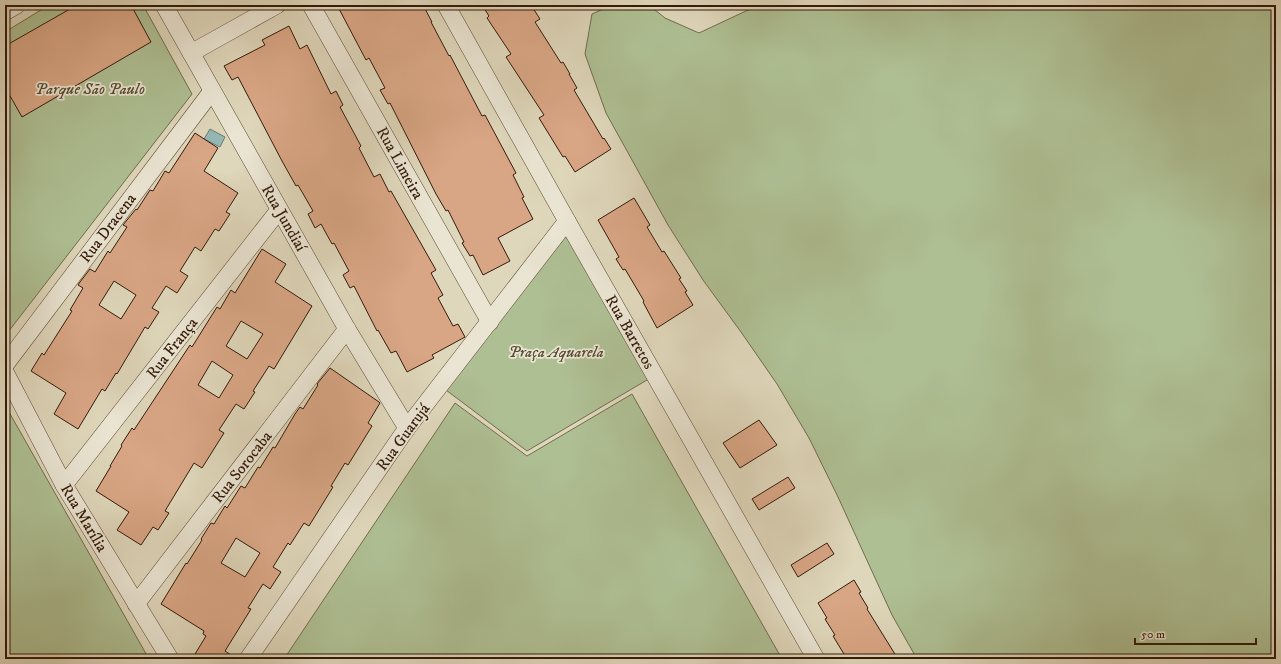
<svg xmlns="http://www.w3.org/2000/svg" width="1281" height="664" font-family="'IM FELL DW Pica',serif">
	<style>
		.green { fill: #aebf93; stroke: #706c4e }
		.water { fill: #94b8b4; stroke: #6d7970 }
		.building { fill: #d9a685; stroke: #331a09; fill-rule: evenodd }
		.lines { fill: none; stroke-linecap: round; stroke-linejoin: round }
		.street-casing { stroke: #5e4936; stroke-width: 18 }
		.street { stroke: #eae5d3; stroke-width: 17 }
		.labels { text-anchor: middle; dominant-baseline: central; stroke-width: 3.5; stroke-linejoin: round; paint-order: stroke }
		.park-label { font-size: 16px; font-style: italic; fill: #584c32; stroke: #eae5d3 }
		.street-label { font-size: 16px; fill: #331a09; stroke: #eae5d3 }
	</style>
	<rect width="100%" height="100%" fill="#dfd7bb"/>
	<filter id="stains"><feTurbulence type="fractalNoise" baseFrequency=".005" numOctaves="4"/><feColorMatrix values="0 0 0 0 .2 0 0 0 0 .09 0 0 0 0 .02 0 0 0 .5 -.17"/></filter>
	<radialGradient id="worn" r=".72"><stop offset=".6" stop-color="#630" stop-opacity="0"/><stop offset="1" stop-color="#630" stop-opacity=".3"/></radialGradient>
	<g class="green">
		<polygon points="49,5 143,5 192,94 5,336 5,32"/>
		<polygon points="612,5 649,5 665,18 699,33 748,10 766,5 1276,5 1276,659 917,659 892,615 838,497 809,438 777,384 741,332 703,280 668,225 606,113 585,54 592,14"/>
		<polygon points="566,225 652,377 527,451 442,387"/>
		<polygon points="632,394 782,659 284,659 455,403 527,456"/>
		<polygon points="5,405 149,659 5,659"/>
	</g>
	<polygon class="water" points="210,129 225,137 220,147 204,139"/>
	<g class="building">
		<polygon points="77,5 131,5 151,42 22,117 5,87 5,46"/>
		<polygon points="337,5 423,5 432,22 431,22 449,56 450,55 482,116 485,115 516,173 513,175 524,197 522,198 533,219 498,238 510,261 483,275 473,255 470,256 462,243 464,242 448,210 446,211 436,194 390,103 388,104 380,90 385,88 369,58 366,60"/>
		<polygon points="482,5 531,5 540,19 535,22 561,63 563,62 570,74 569,74 577,88 574,90 603,139 604,138 611,149 575,172 565,156 563,157 539,118 544,115 506,57 511,54 487,18 489,16"/>
		<polygon points="289,26 300,49 307,45 331,94 336,91 343,105 340,107 361,146 359,148 374,177 380,174 389,192 391,191 428,256 436,270 431,273 443,295 438,298 453,326 458,324 465,337 432,355 434,358 407,372 396,351 391,353 378,330 377,331 354,286 350,288 343,275 349,271 334,243 332,244 321,224 315,228 308,214 313,211 298,185 296,186 282,161 238,77 232,80 224,66 265,45 262,40"/>
		<path d="M195 133 218 148 204 171 238 193 226 212 230 214 219 231 215 229 201 251 195 247 180 271 188 276 177 293 166 286 152 308 159 312 148 329 145 327 117 374 116 373 105 391 102 389 78 429 54 414 66 393 31 371 42 353 44 355 72 311 70 310 83 288 78 285 80 282 90 269 95 272 108 251 110 253 127 227 123 225 136 209 137 210 150 190 153 191 165 171 169 173ZM114 281 136 295 121 319 99 305Z"/>
		<polygon points="634,198 650,225 647,227 662,252 664,251 681,278 679,279 687,291 685,292 693,305 657,328 643,302 644,301 625,269 623,270 616,259 619,257 598,220"/>
		<path d="M262 249 286 264 275 282 312 306 274 369 269 366 253 391 255 392 244 409 236 404 219 430 224 433 202 468 194 463 165 511 169 513 158 530 153 527 141 545 117 530 129 512 96 491 111 466H110L122 446 121 445 132 428 134 430 190 345 192 347 217 307 220 309 231 290 235 293ZM241 321 263 334 247 359 226 346ZM212 361 233 375 219 398 198 385Z"/>
		<path d="M330 368 379 402 380 403 368 423 372 426 348 465 345 463 331 486 333 487 309 526 304 523 290 545 288 543 273 567 281 572 270 589 263 584 248 608 251 609 225 651 237 659H192L206 636 203 634 204 631 161 604 186 563 187 564 202 540 201 539 211 523 214 524 225 506 227 508 241 486 245 488 258 467 260 468 273 447 275 448 295 414 300 407 303 409 318 385 317 384ZM236 538 260 553 245 577 221 563Z"/>
		<polygon points="759,420 777,445 740,468 723,443"/>
		<polygon points="788,477 795,488 759,510 752,499"/>
		<polygon points="827,543 834,554 798,577 791,565"/>
		<polygon points="854,580 861,592 859,593 868,608 867,609 898,659 847,659 833,636 835,635 825,619 827,618 818,603"/>
	</g>
	<g class="lines">
		<defs>
			<g id="street">
				<polyline points="164,5 347,329 407,428"/>
				<polyline points="311,5 490,322"/>
				<polyline points="446,5 567,221 816,659"/>
				<polyline points="5,12 17,5"/>
				<polyline points="191,53 277,5"/>
				<polyline points="5,365 212,91"/>
				<polyline points="5,372 64,485 170,659"/>
				<polyline points="64,485 279,210"/>
				<polyline points="136,604 347,329"/>
				<polyline points="248,659 407,428 567,221"/>
			</g>
		</defs>
		<use href="#street" class="street-casing"/>
		<use href="#street" class="street"/>
	</g>
	<g class="labels">
		<g class="park-label">
			<text x="90" y="89">Parque São Paulo</text>
			<text x="556" y="352">Praça Aquarela</text>
		</g>
		<g class="street-label">
			<text transform="translate(400 163) rotate(61)">Rua Limeira</text>
			<text transform="translate(284 218) rotate(60)">Rua Jundiaí</text>
			<text transform="translate(108 228) rotate(-53)">Rua Dracena</text>
			<text transform="translate(630 332) rotate(60)">Rua Barretos</text>
			<text transform="translate(172 348) rotate(-52)">Rua França</text>
			<text transform="translate(403 437) rotate(-54)">Rua Guarujá</text>
			<text transform="translate(242 467) rotate(-52)">Rua Sorocaba</text>
			<text transform="translate(84 518) rotate(59)">Rua Marília</text>
		</g>
	</g>
	<rect width="1281" height="664" fill="none" stroke="#dfd7bb" stroke-width="20"/>
	<rect x="6" y="6" width="1269" height="652" fill="none" stroke="#331a09" stroke-width="2"/>
	<rect x="10" y="10" width="1261" height="644" fill="none" stroke="#331a09"/>
	<path d="M1135 638v6h121v-6" fill="none" stroke="#331a09" stroke-width="2"/>
	<text x="1141" y="638" font-size="12" fill="#331a09" stroke="#eae5d3" stroke-width="3" paint-order="stroke">50 m</text>
	<rect width="100%" height="100%" filter="url(#stains)"/>
	<rect width="100%" height="100%" fill="url(#worn)"/>
</svg>
